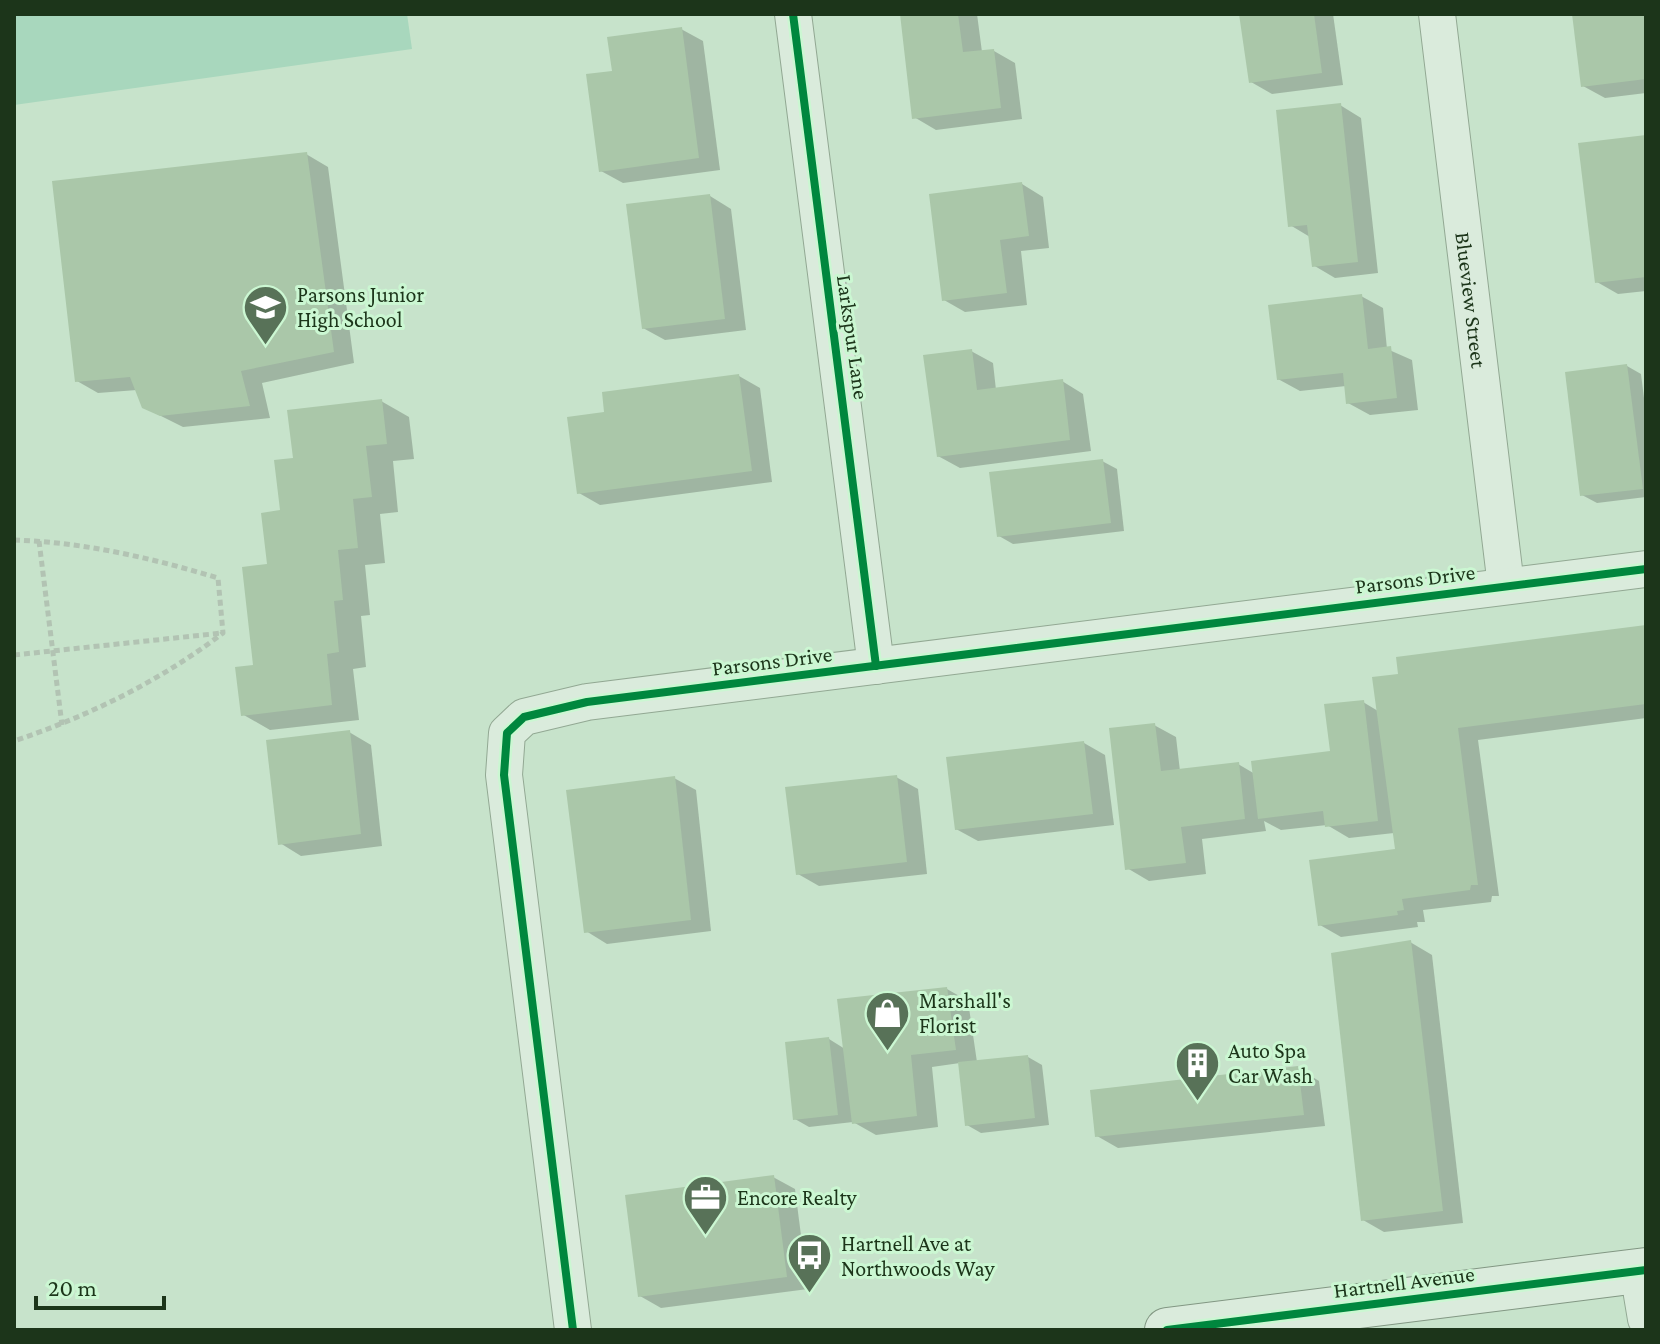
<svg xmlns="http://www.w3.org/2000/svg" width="1660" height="1344" font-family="'Crimson Pro',serif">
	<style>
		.green { fill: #a8d7bd }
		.shadow { fill: #0003 }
		.building { fill: #aac7a9 }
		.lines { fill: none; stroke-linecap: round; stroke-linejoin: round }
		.street-casing { stroke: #92a893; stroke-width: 38 }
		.secondary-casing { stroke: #829783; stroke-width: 46 }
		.path { stroke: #b2c3b3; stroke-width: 5; stroke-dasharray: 6 4; stroke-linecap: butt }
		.street { stroke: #daebdc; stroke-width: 36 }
		.secondary { stroke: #daebdc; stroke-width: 44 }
		.cycleway-casing { stroke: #cbf7d2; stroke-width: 13 }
		.cycleway { stroke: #00873e; stroke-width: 8 }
		.labels { text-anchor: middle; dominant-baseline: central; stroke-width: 6; stroke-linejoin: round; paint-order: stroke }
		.poi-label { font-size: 22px; fill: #1c351a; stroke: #cbf7d2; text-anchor: start }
		.street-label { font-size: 22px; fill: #1c351a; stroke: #cbf7d2 }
	</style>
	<rect width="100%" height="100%" fill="#c7e3cb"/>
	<polygon class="green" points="14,14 407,14 412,49 14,105"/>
	<g class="shadow">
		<polygon points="902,14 977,14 982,52 994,51 1015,63 1022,119 936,130 914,117"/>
		<polygon points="1241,14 1333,14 1343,85 1272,94 1251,82"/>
		<polygon points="1574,14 1646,14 1646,93 1605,98 1583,86"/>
		<polygon points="681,29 703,41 720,170 623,183 601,171 614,73"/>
		<polygon points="1340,105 1361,118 1378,273 1335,278 1313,265 1310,237 1290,225"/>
		<polygon points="1646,137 1646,291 1618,294 1597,282"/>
		<polygon points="306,154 328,167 354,363 262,383 270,418 183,427 143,407 137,390 98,393 77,381"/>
		<polygon points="1022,184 1043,197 1049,248 1021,251 1027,305 965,312 944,300"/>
		<polygon points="710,196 731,209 746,330 665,340 643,328"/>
		<polygon points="1361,296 1383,308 1387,349 1412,360 1418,410 1370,415 1348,403 1346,386 1300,391 1278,379"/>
		<polygon points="971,351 993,363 996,390 1062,381 1083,394 1091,451 960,468 938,456"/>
		<polygon points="1627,366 1641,374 1646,414 1646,497 1597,503 1582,495"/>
		<polygon points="739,376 760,388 772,482 600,505 579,493 607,414"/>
		<polygon points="381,401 409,417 414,459 393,461 398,512 380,514 385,563 365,565 370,615 361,616 366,667 353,669 359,720 270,730 242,714 256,667 269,566 295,460"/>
		<polygon points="1102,461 1117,469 1124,531 1013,544 999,536"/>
		<polygon points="1646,627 1646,718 1478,740 1499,896 1492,896 1491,902 1423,910 1425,922 1417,922 1418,927 1341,937 1320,925 1397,850 1394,833 1349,838 1327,825 1281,830 1264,821 1266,831 1202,839 1206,874 1149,881 1127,868 1154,725 1176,737 1180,771 1238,764 1255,774 1332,753 1363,702 1378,711"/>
		<polygon points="349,732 371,745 382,846 301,856 280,843"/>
		<polygon points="1084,743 1105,755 1114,825 978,841 956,829"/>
		<polygon points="896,777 918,789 927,874 819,886 798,874"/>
		<polygon points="674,778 696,790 711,931 607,944 586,931"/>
		<polygon points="1410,942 1432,955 1463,1223 1384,1232 1363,1220"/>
		<polygon points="947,989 968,1001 977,1062 1028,1057 1042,1065 1049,1125 981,1133 967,1125 960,1063 932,1067 938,1127 876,1135 853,1122 809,1127 795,1119 829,1039 845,1049"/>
		<polygon points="1298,1068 1319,1081 1325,1126 1118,1148 1097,1136"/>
		<polygon points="773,1177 795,1189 808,1289 661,1308 640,1296"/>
	</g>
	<g class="building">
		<polygon points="900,14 958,14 963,52 994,49 1001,108 912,119"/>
		<polygon points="1239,14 1314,14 1322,73 1249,83"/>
		<polygon points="1572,14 1646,14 1646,79 1581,87"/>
		<polygon points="682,27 699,158 599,172 586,74 612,71 607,37"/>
		<polygon points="1341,103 1358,262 1312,267 1307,225 1288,227 1276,110"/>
		<polygon points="1646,135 1646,277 1595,283 1578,143"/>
		<polygon points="307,152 334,352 241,371 250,406 160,416 142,408 130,377 75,382 52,181"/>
		<polygon points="1022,182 1029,236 1000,240 1007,293 942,301 929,194"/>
		<polygon points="710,194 725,319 642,329 626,204"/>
		<polygon points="1362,294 1368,349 1391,346 1397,398 1346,404 1343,373 1277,380 1268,305"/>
		<polygon points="972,349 977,390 1063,379 1070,440 937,457 923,355"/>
		<polygon points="1627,364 1643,489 1580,496 1565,372"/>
		<polygon points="739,374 752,471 577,494 567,417 604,412 602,392"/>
		<polygon points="382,399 387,444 366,446 372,497 353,499 358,548 338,550 343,600 334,601 339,652 327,654 332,705 241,716 235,667 253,665 242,567 267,564 261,513 280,510 274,460 293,458 287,410"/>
		<polygon points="1103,459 1111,523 997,537 989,472"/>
		<polygon points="1646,625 1646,704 1458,728 1478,885 1471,885 1470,890 1402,899 1404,910 1397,911 1398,915 1318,926 1309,860 1395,849 1372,677 1398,674 1396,657"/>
		<polygon points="1364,700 1378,821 1325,827 1323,811 1258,819 1251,761 1330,751 1324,704"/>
		<polygon points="1155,723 1161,771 1239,762 1245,819 1181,827 1186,863 1125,870 1109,728"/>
		<polygon points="350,730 361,834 278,845 266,740"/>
		<polygon points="1084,741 1093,814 955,830 946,757"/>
		<polygon points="897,775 907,862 796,875 785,787"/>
		<polygon points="675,776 691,920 584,933 566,790"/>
		<polygon points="1411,940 1443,1211 1361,1221 1331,953"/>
		<polygon points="947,987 956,1050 911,1055 917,1116 852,1124 837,999"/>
		<polygon points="829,1037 838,1115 793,1120 785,1042"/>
		<polygon points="1028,1055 1035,1118 965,1126 958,1062"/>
		<polygon points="1298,1066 1304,1115 1095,1137 1090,1090"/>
		<polygon points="774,1175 787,1277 638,1297 625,1195"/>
	</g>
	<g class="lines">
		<defs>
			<g id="street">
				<polyline points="793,14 876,666"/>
				<path id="s1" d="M1437 14 1506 586"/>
				<polyline points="1638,1271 1646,1319"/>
				<polyline points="573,1330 504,775 507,733 524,717 587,702 1646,569"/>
			</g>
			<polyline id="secondary" points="1167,1330 1646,1270"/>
		</defs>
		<use href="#street" class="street-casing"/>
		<use href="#secondary" class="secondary-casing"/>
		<g class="path">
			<path d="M14 540C82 542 152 558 218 578L223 633C160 681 89 716 14 741"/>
			<polyline points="39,541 62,725"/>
			<polyline points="14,655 222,633"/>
		</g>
		<use href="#street" class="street"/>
		<use href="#secondary" class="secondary"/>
		<defs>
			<g id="cycleway">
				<polyline points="793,14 876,666"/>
				<polyline points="573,1330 504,775 507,733 524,717 587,702 1646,569"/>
				<polyline points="1167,1330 1646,1270"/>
			</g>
		</defs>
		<use href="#cycleway" class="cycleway-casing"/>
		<use href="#cycleway" class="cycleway"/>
	</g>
	<defs>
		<symbol id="school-pin" viewBox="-11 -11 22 30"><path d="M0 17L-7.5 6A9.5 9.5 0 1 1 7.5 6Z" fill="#587258" stroke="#cbf7d2"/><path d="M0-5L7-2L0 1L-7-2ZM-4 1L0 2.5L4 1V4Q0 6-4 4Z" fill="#fff"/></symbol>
		<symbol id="shop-pin" viewBox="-11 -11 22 30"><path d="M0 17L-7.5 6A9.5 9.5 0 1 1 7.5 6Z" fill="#587258" stroke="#cbf7d2"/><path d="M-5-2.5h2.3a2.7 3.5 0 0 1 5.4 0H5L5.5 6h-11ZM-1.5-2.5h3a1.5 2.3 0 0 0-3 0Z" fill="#fff"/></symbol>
		<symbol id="building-pin" viewBox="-11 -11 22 30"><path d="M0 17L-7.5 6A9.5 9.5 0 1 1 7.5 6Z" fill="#587258" stroke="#cbf7d2"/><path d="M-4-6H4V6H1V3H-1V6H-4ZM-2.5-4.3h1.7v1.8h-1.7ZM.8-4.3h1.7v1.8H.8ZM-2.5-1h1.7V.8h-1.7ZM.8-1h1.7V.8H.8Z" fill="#fff"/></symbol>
		<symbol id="office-pin" viewBox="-11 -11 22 30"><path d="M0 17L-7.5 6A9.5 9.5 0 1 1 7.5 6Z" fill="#587258" stroke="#cbf7d2"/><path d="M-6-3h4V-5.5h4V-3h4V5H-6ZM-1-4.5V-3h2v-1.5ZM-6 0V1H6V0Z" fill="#fff"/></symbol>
		<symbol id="bus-pin" viewBox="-11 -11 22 30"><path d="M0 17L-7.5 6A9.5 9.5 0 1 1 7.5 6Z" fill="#587258" stroke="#cbf7d2"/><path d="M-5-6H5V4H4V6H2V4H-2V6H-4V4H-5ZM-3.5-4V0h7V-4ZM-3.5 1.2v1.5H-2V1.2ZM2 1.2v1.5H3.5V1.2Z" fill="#fff"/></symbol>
	</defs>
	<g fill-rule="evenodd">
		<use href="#school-pin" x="240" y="282" width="51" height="69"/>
		<use href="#shop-pin" x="862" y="988" width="51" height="69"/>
		<use href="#building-pin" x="1172" y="1038" width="51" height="69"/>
		<use href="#office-pin" x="680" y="1172" width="51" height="69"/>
		<use href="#bus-pin" x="784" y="1230" width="51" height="69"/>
	</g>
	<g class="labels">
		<g class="poi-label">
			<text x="297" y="294">Parsons Junior<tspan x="297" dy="25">High School</tspan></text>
			<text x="919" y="1000">Marshall's<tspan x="919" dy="25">Florist</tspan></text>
			<text x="1228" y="1050">Auto Spa<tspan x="1228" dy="25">Car Wash</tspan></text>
			<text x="737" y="1197">Encore Realty</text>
			<text x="841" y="1243">Hartnell Ave at<tspan x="841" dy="25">Northwoods Way</tspan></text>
		</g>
		<g class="street-label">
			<text stroke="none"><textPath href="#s1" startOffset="288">Blueview Street</textPath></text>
			<text transform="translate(853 337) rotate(82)">Larkspur Lane</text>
			<text transform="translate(1415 579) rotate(-7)">Parsons Drive</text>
			<text transform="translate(772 661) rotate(-7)">Parsons Drive</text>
			<text transform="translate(1404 1282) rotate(-7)">Hartnell Avenue</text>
		</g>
	</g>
	<rect width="1660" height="1344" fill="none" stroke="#1c351a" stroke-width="32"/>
	<path d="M36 1296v12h128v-12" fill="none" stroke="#1c351a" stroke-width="4"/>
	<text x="48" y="1296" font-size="24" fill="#1c351a" stroke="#cbf7d2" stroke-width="6" paint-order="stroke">20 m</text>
</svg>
